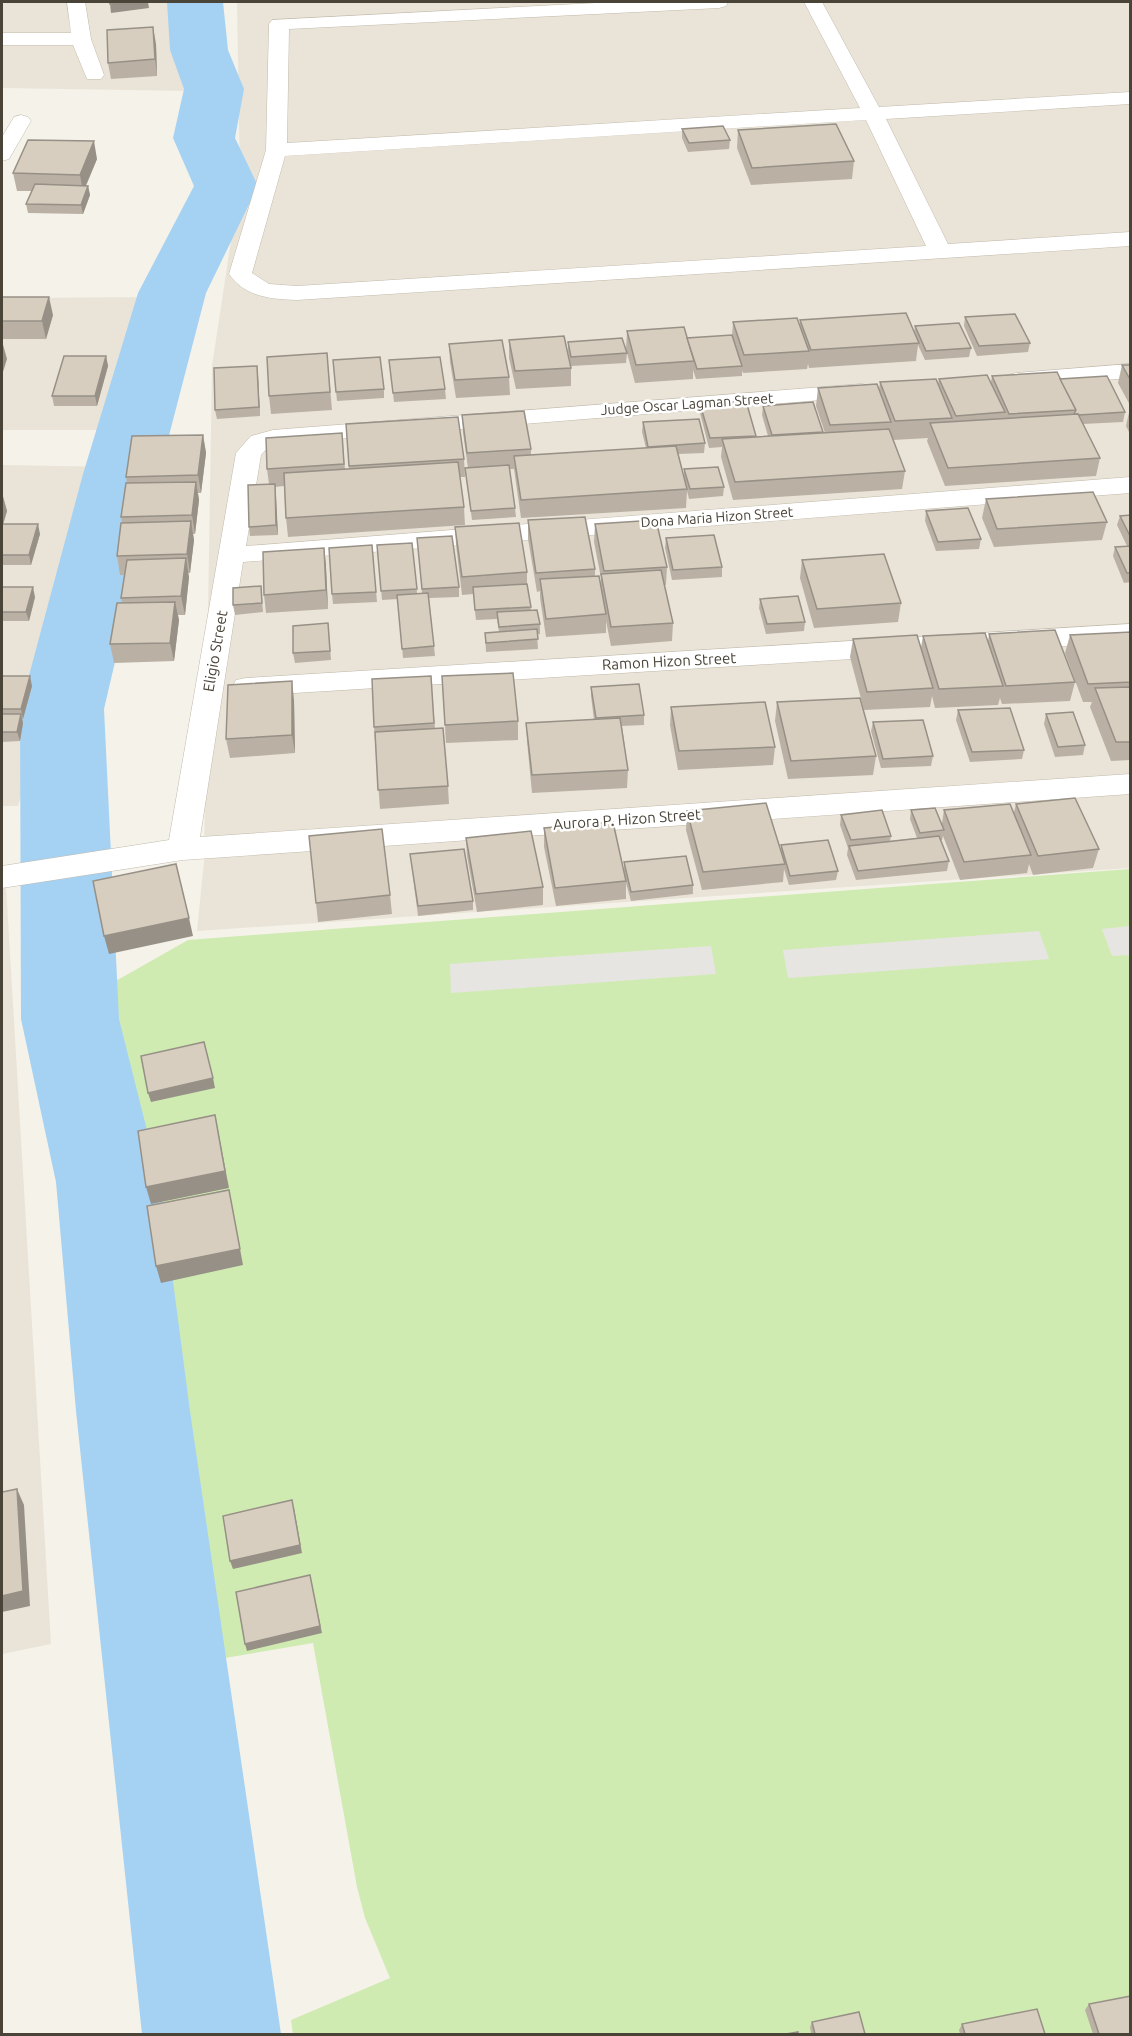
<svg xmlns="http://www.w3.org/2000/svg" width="1132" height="2036" font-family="Ubuntu,sans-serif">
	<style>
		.residential { fill: #eae4d8 }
		.green { fill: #d0ebb2 }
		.parking { fill: #e7e5e2 }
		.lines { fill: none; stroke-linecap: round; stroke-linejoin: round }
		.river { fill: #a5d2f3; fill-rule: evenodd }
		.minor-casing { stroke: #c2baac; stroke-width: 1 }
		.minor { fill: #fff; fill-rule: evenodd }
		.wall { fill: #bab1a4 }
		.shaded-wall { fill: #979086 }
		.building { fill: #d8cebf; stroke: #979086; stroke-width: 1.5 }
		.labels { text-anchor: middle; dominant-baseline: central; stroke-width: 5; stroke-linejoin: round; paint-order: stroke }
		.far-street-label { font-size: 14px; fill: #4a4338; stroke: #fff }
		.street-label { font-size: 15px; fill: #4a4338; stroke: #fff }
	</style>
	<rect width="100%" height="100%" fill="#f5f2ea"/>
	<g class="residential">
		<polygon points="2,2 172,2 189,91 2,88"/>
		<polygon points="237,2 1130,2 1130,868 197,931 204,861 212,366 240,181"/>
		<polygon points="165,297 134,430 2,430 2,298"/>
		<polygon points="2,465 118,467 18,806 2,806"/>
		<polygon points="6,886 51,1644 2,1654 2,887"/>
	</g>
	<polygon class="green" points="1130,869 1130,2034 293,2034 291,2020 390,1978 365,1918 357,1887 313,1643 225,1658 84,999 188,940"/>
	<g class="parking">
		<polygon points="1130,926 1130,955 1112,956 1102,929"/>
		<polygon points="1039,931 1049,959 788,978 783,950"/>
		<polygon points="711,946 716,974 451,993 450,964"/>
	</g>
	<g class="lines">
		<polygon class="river" points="167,2 223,2 228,50 244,89 235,138 258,186 206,293 159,474 104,709 119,1019 160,1182 190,1411 281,2034 142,2034 76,1411 56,1182 21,1019 20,709 83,474 138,293 194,186 173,138 184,89 170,50"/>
		<defs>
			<g id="minor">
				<polygon points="67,2 85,2 91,39 104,75 101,79 87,79 73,45 2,45 2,33 71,33"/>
				<path d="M615 2H728L726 6 719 8 289 29 287 143 860 108 804 2H822L879 107 1130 92V104L886 119 948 244 1130 232V246L297 300C271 299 245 297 229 274L266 150 269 24 272 20ZM866 120 926 246 297 286 269 284 252 273 285 156Z"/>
				<polygon points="21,115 28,117 31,121 9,159 2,161 2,137 14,117"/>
				<polygon points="1130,364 1130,378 1016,387 1007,385 1004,380 1007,375 1016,373"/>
				<polygon points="862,384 871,386 874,391 871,396 275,444 269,446 261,455 246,546 1130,477 1130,493 243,562 200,837 1130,774 1130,794 183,860 2,888 2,866 169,840 236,453 251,436 273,430"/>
				<polygon points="1130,624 1130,642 246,696 236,694 232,687 236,680 246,678"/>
			</g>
		</defs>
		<use href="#minor" class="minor-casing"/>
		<use href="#minor" class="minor"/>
	</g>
	<g class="wall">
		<polygon points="156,44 157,76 111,79 108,63"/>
		<polygon points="682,129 730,140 729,149 688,152 682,138"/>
		<polygon points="738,130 854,161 852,179 751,185 737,148"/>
		<polygon points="97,159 86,186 88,186 90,195 83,214 28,213 26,204 32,191 17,191 13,173"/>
		<polygon points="2,297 53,315 46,339 2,339"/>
		<polygon points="965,317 1030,343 1028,352 977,356 964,326"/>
		<polygon points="800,320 914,333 915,326 971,348 969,357 925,360 918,345 916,361 809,368 808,364 807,369 743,373 742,370 742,376 696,379 693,370 693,379 635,383 626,349 627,331 687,338 732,336 733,322 800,325"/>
		<polygon points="509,340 571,368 571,386 516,389 509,358"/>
		<polygon points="568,342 627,353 626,363 571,366 568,351"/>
		<polygon points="449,344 509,377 510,395 456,398 450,362"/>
		<polygon points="327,353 332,410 271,414 269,396"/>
		<polygon points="106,356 108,366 97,406 54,406 52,396"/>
		<polygon points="333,360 384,389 384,398 337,401"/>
		<polygon points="389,360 445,389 446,399 394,402"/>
		<polygon points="1122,365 1131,365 1131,407 1118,383"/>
		<polygon points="257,366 260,416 217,419 215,410"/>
		<polygon points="992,376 1060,379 1125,412 1123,422 1083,424 1100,458 1096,476 945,486 927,441 928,438 893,440 905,471 902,489 733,500 721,457 722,447 709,448 700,413 700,404 756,436 756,437 768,436 762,415 763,406 825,433 816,406 818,388 879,390 880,382 938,384 939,379 991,382"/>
		<polygon points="1130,408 1131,408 1131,436 1126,426"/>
		<polygon points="462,415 531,449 531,455 646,448 642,432 643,422 705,443 704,453 678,454 684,477 684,469 724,487 723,496 689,499 687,491 686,508 521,518 514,469 509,469 515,508 516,517 472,520 466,477 465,468 468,468 463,433"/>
		<polygon points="346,424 464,459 465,477 460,477 464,507 465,525 288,537 286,518 284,486 275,487 278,535 250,536 249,527 269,484 267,469 342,433 345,469 349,469"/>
		<polygon points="203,435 206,453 201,493 198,493 199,500 195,534 193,534 194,540 190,573 188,573 189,577 185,615 178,615 179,620 174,661 114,663 110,644 122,603 121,598 124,575 120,575 117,556 122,523 121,517 127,483 126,477"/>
		<polygon points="2,493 7,511 3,524 40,534 31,565 2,565"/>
		<polygon points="986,499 1107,522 1102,540 994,547 982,518"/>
		<polygon points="926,511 981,539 979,549 936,551 925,521"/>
		<polygon points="1131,515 1131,582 1124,583 1113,556 1115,547 1127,546 1117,525 1120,516"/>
		<polygon points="528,520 595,569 595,576 601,588 601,578 594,542 595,524 667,567 666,585 664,585 673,623 672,641 611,646 606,621 606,633 546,637 540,598 540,591 537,592 528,539"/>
		<polygon points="455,527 527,572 527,585 531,610 540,624 540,634 537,634 538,649 486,652 485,633 499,632 497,619 476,620 473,594 462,595 456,545"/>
		<polygon points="417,538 459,587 459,597 429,598 435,656 403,658 398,599 382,600 377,545 412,543 417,593 422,593"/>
		<polygon points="666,538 722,567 722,577 672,580 665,548"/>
		<polygon points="372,545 377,602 333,604 332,594"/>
		<polygon points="324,548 326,567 328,609 266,613 264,595"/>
		<polygon points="802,560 901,603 898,622 814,628 800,578"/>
		<polygon points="261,586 263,612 235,615 233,605"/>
		<polygon points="2,587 35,597 29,621 2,621"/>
		<polygon points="760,599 805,622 804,631 766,634 759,608"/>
		<polygon points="1131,632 1131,760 1111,761 1090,707 1092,702 1083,702 1065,653 1070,635"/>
		<polygon points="329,633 331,660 295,663 293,653"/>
		<polygon points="989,634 1075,682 1070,701 1002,704 1000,698 998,705 935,708 932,696 930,707 864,710 850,657 853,639 921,647 923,636 988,641"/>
		<polygon points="2,676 32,686 23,719 22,719 23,723 20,741 2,742"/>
		<polygon points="431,676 435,729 448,786 449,804 380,809 374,727"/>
		<polygon points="442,676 518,721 518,740 446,743"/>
		<polygon points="591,687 644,715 644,725 622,726 628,770 627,788 532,793 527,741 526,723 594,720 591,696"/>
		<polygon points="294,700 295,753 230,758 226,739"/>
		<polygon points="777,702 876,756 873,775 788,779 775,721"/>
		<polygon points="671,707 775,747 773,765 678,770 670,725"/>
		<polygon points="958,710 1024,750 1022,759 970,762 956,720"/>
		<polygon points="1046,714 1085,745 1083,755 1055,757 1044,724"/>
		<polygon points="873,722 933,756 931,766 881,768 871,731"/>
		<polygon points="1016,804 1099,849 1093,868 1033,875 1029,864 1027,873 960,880 943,836 942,840 940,840 949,861 947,871 856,880 847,855 848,848 840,825 841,815 891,836 890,841 917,838 910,819 911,810 942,823 944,810 1014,812"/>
		<polygon points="687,811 781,850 781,845 838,871 836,880 789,885 784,869 783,882 702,890 686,830"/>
		<polygon points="544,828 624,869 624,862 693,885 693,894 631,901 626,883 626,899 556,906 544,847"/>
		<polygon points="466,838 543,887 543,905 477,912 467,856"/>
		<polygon points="410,854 473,901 473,910 418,916"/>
		<polygon points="390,895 392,914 318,922 316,903"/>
		<polygon points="1089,2004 1131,2034 1093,2034 1085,2010"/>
		<polygon points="812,2022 865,2034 811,2034 810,2027"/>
		<polygon points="962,2024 1045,2034 960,2034 959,2030"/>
	</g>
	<g class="shaded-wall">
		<polygon points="132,2 148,2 149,8 111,13 110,4"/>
		<polygon points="153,27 156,44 157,76 155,59"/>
		<polygon points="94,141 97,159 83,192 80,175"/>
		<polygon points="88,186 90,195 83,214 81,205"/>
		<polygon points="49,297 53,315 46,339 42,321"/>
		<polygon points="2,341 7,359 2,375"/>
		<polygon points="106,356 108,366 97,406 95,396"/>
		<polygon points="257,366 258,375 260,416 259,407"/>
		<polygon points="203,435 206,453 201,493 198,475"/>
		<polygon points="196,482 199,500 195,534 192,515"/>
		<polygon points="275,484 276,494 278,535 276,525"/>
		<polygon points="2,493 7,511 2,528"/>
		<polygon points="191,521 194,540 190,573 187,554"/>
		<polygon points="38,524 40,534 31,565 29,555"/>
		<polygon points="324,548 326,567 328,609 326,590"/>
		<polygon points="186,558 189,577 185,615 181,596"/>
		<polygon points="33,587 35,597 29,621 26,612"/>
		<polygon points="175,602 179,620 174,661 170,643"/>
		<polygon points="30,676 32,686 23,719 21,709"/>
		<polygon points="292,681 294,700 295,753 292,735"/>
		<polygon points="21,714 23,723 20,741 17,732"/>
		<polygon points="189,918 193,936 109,954 104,936"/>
		<polygon points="213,1078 215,1088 151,1102 148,1093"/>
		<polygon points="215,1115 229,1188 151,1204 146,1187"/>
		<polygon points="229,1190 243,1265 161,1283 156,1266"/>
		<polygon points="17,1489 24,1505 30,1606 2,1612 2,1596"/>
		<polygon points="294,1508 302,1553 233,1569 230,1561"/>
		<polygon points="310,1575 322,1633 247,1651 245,1644"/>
	</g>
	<g class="building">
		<polygon points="109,2 132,2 110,4"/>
		<polygon points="153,27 155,59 108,63 107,30"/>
		<polygon points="836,124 854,161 752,168 738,130"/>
		<polygon points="723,126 730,140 689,143 682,129"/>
		<polygon points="28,140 94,141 80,175 13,173"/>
		<polygon points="35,184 88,186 81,205 26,204"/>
		<polygon points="2,297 49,297 42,321 2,321"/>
		<polygon points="906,313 919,343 811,350 800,320"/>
		<polygon points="1015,314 1030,343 979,346 965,317"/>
		<polygon points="797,318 809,351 744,355 733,322"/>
		<polygon points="959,323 971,348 926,351 915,326"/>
		<polygon points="684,327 694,361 636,365 627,331"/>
		<polygon points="732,335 742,366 697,369 687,338"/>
		<polygon points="564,336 571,368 515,371 509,340"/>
		<polygon points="622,338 627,353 571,357 568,342"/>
		<polygon points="502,340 509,377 455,380 449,344"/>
		<polygon points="327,353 330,392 269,396 267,357"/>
		<polygon points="64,356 106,356 95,396 52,396"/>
		<polygon points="380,357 384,389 336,392 333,360"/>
		<polygon points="440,357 445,389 393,393 389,360"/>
		<polygon points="1122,365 1131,365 1131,381"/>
		<polygon points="257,366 259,407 215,410 214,368"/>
		<polygon points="1057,372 1076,410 1009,414 992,376"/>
		<polygon points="987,375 1005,412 956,416 939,379"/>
		<polygon points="1107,376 1125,412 1079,415 1078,414 1074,414 1076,410 1060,379"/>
		<polygon points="936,379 952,418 895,421 880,382"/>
		<polygon points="877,384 891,422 830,425 818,388"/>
		<polygon points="746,401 756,436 710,438 700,404"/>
		<polygon points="813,402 823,432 772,435 763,406"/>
		<polygon points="524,411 531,449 467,453 462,415"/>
		<polygon points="1078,414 1100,458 948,468 930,423"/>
		<polygon points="458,417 464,459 349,466 346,424"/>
		<polygon points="699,419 705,443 648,447 643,422"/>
		<polygon points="889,429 905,471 735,482 722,439"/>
		<polygon points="342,433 344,464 267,469 266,438"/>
		<polygon points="203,435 198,475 126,477 132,436"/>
		<polygon points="676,446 687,489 521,500 514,456"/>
		<polygon points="458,462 464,507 286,518 284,473"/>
		<polygon points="509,465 515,508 471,511 465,468"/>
		<polygon points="718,467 724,487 690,489 684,469"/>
		<polygon points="196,482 192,515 121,517 126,483"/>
		<polygon points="275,484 276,525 249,527 248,485"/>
		<polygon points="1093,492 1107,522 997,529 986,499"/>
		<polygon points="968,508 981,539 938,542 926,511"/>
		<polygon points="1131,515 1131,538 1120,516"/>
		<polygon points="585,517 595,569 536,573 528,520"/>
		<polygon points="656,520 667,567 604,571 595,524"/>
		<polygon points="191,521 187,554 117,556 121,523"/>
		<polygon points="519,523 527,572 462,577 455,527"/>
		<polygon points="2,524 38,524 29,555 2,555"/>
		<polygon points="714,535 722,567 673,570 666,538"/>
		<polygon points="452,536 459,587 422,589 417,538"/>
		<polygon points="412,543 417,589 381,591 377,545"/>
		<polygon points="372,545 376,592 332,594 329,548"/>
		<polygon points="1131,546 1131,573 1127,573 1115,547"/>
		<polygon points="324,548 326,590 264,595 263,552"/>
		<polygon points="884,554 901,603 817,609 802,560"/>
		<polygon points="186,558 181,596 121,598 127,560"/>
		<polygon points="661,570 673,623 611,627 601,574"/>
		<polygon points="599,576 606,614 546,619 540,579"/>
		<polygon points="527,584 531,607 475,610 473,587"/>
		<polygon points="261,586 262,603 233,605 233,588"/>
		<polygon points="2,587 33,587 26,612 2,612"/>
		<polygon points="428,593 434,646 402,649 397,595"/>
		<polygon points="798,596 805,622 767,624 760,599"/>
		<polygon points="175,602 170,643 110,644 117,603"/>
		<polygon points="537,610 540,624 499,627 497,612"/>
		<polygon points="328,623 330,651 293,653 293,626"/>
		<polygon points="537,629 538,639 486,643 485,633"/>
		<polygon points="1055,630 1075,682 1006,686 989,634"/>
		<polygon points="1131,632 1131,682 1088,684 1070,635"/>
		<polygon points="985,633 1003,686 939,689 923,636"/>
		<polygon points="917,635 933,688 867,692 853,639"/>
		<polygon points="513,673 518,721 445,725 442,676"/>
		<polygon points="2,676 30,676 21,709 2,709"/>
		<polygon points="431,676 434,723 374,727 372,679"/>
		<polygon points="292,681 292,735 226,739 228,685"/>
		<polygon points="639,684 644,715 596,718 591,687"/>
		<polygon points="1131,687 1131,742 1116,742 1095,688"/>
		<polygon points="860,698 876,756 791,761 777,702"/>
		<polygon points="765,702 775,747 679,751 671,707"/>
		<polygon points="1010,708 1024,750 972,752 958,710"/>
		<polygon points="1073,712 1085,745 1058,747 1046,714"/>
		<polygon points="2,714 21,714 17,732 2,732"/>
		<polygon points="620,718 628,770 532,775 526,723"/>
		<polygon points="923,720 933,756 883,759 873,722"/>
		<polygon points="443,728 448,786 378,790 375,732"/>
		<polygon points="1075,798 1099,849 1038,856 1016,804"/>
		<polygon points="766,803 785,864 703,872 687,811"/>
		<polygon points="1010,804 1031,855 964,862 944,810"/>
		<polygon points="935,808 944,830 920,833 911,810"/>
		<polygon points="882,810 891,836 851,840 841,815"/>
		<polygon points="613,822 626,881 555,888 544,828"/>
		<polygon points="382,829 390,895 316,903 309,836"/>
		<polygon points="531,831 543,887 476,894 466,838"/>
		<polygon points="939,836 949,861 858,871 849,846"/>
		<polygon points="828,840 838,871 790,876 781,845"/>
		<polygon points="464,849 473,901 418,906 410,854"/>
		<polygon points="686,856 693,885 631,892 624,862"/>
		<polygon points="176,864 189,918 104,936 93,881"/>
		<polygon points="204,1042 213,1078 148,1093 141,1056"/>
		<polygon points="215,1115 225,1171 146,1187 138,1131"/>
		<polygon points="229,1190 240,1249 156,1266 147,1206"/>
		<polygon points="17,1489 23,1591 2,1596 2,1492"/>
		<polygon points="292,1500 300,1545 230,1561 223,1516"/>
		<polygon points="310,1575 320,1626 245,1644 236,1592"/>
		<polygon points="1131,1996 1131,2034 1099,2034 1089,2004"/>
		<polygon points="1037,2009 1045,2034 965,2034 962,2024"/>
		<polygon points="859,2012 865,2034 815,2034 812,2022"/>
		<polygon points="798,2032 798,2034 786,2034"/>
	</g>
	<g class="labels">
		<g class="far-street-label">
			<text transform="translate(687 404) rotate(-4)">Judge Oscar Lagman Street</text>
			<text transform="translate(717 517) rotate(-4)">Dona Maria Hizon Street</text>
		</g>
		<g class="street-label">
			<text transform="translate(215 651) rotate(-80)">Eligio Street</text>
			<text transform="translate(669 661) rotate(-3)">Ramon Hizon Street</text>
			<text transform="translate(627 819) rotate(-4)">Aurora P. Hizon Street</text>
		</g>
	</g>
	<rect width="1132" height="2036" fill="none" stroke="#4a4338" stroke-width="6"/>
</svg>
